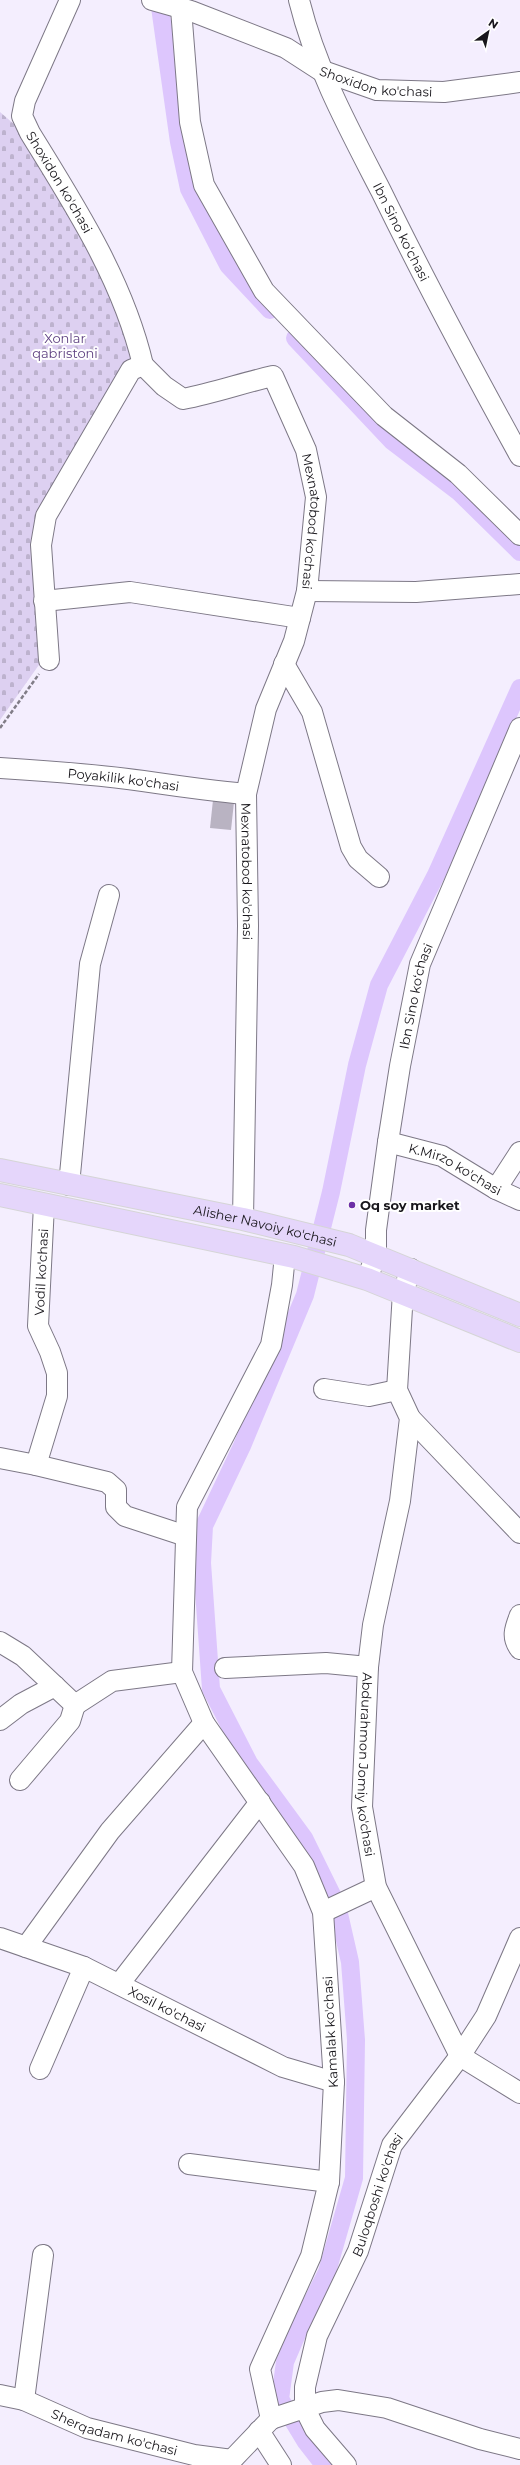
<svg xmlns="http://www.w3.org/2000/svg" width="520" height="2465" font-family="Montserrat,sans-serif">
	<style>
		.cemetery { fill: url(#cemetery-stones) }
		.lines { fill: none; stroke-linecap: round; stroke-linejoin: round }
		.canal { stroke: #ddc6fd; stroke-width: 18 }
		.building { fill: #b9b3c2 }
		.minor-casing { stroke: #7d7886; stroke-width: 22 }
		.major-casing { stroke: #d5d5d6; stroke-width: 24 }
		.path { stroke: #817d87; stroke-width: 2.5; stroke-dasharray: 4 2; stroke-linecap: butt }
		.minor { stroke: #fff; stroke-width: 20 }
		.major { stroke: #e5d6fb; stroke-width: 22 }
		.poi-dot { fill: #6d30a6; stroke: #fff; stroke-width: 1.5 }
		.labels { text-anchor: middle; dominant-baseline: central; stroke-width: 4; stroke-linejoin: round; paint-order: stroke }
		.street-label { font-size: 13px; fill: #18161b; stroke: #fff }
		.park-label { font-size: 13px; fill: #5e4081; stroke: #fff }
		.poi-label { font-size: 13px; font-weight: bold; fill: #18161b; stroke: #fff; text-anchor: start }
	</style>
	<defs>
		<pattern id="cemetery-stones" width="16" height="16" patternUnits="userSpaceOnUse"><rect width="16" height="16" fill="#ddd0f1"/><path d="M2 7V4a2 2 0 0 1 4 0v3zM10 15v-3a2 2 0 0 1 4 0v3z" fill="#bdb2ce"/></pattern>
	</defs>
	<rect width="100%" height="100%" fill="#f4eefe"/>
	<polygon class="cemetery" points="0,112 30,138 64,189 135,352 41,511 41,662 0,720"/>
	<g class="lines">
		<g class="canal">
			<polyline points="159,0 179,142 189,189 228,265 270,310"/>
			<polyline points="295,338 392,441 459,492 520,552"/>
			<polyline points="324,2465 306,2442 280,2399 285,2362 303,2320 327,2272 354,2178 356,2040 350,1962 337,1905 304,1838 249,1763 211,1689 202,1563 204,1526 242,1446 305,1295 331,1192 357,1065 379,985 436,875 520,688"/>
		</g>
	</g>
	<polygon class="building" points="213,800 234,802 231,830 210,828"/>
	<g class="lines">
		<defs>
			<g id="minor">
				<path id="s1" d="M70 0 25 101 22 116 30 133C75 206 123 280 143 365"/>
				<path id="s2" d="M152 0 191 11 286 48 320 70 377 90 444 92 520 82"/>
				<path id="s3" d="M299 0C316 69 349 129 381 191 425 281 472 369 520 456"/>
				<polyline points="181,9 190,122 204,185 264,291 384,416 458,474 520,535"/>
				<path id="s4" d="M143 365 164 386 183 399C215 393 242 383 273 376L306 450 316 497 307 591 294 641 266 709 246 794 248 926 243 1219"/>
				<polyline points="307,591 416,592 520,584"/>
				<polyline points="44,601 130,592 300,618"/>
				<polyline points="49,660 41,545 46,516 131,370 143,365"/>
				<polyline points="284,664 312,712 351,847 358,859 379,877"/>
				<path id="s5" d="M0 768C48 771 95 774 143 781 177 786 211 791 246 794"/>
				<path id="s6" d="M388 1142 442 1156 496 1189 520 1200"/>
				<polyline points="69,1185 90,964 109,895"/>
				<polyline points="496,1189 520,1152"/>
				<polyline points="44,1205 38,1326 50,1352 57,1373 57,1396 36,1465 107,1482 116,1490 116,1507 125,1516 186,1536"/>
				<path id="s7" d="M411 1269 403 1292 397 1390 410 1418 400 1501 373 1625 368 1667 362 1807 376 1887 460 2056 520 2093"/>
				<path id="s8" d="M367 1279 376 1255V1230L388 1142 400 1066 420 964 520 728"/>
				<polyline points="324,1389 369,1396 397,1390"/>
				<polyline points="410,1418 520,1533"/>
				<polyline points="0,1458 36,1465"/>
				<path d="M520 1615C515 1628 511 1637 520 1649"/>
				<polyline points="0,1642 23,1656 75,1705 112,1681 182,1672"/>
				<polyline points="225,1668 326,1663 368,1667"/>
				<polyline points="0,1720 21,1704 55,1686"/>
				<polyline points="20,1780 70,1721 75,1705"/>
				<polyline points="323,1912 376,1887"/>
				<path id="s9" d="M0 1938 84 1967 283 2067 334 2082"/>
				<polyline points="26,1947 110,1831 204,1723"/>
				<polyline points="120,1983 260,1802"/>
				<polyline points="40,2069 84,1967"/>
				<polyline points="189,2164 329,2182"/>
				<path id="s10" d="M0 2395 24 2400 87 2428 194 2455 232 2460"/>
				<polyline points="24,2400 43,2255"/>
				<polyline points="271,2419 260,2369 311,2256 329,2182 334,2082 323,1912 304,1866 204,1723 182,1672 187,1507 271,1345 282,1285 285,1255"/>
				<polyline points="271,2419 322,2402 338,2400 387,2408 480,2439 520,2449"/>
				<polyline points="259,2431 281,2465"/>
				<polyline points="227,2465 271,2419"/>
				<path id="s11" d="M346 2465 315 2429 305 2409V2387L317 2336 358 2251 392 2145 460 2056 486 2016 520 1938"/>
			</g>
			<g id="major">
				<path id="s12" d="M0 1170 243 1219 349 1245 520 1315"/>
				<polyline points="0,1195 294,1257 367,1279 520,1341"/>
			</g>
		</defs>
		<use href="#minor" class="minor-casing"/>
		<use href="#major" class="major-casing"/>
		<polyline class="path" points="0,728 39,674"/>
		<use href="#minor" class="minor"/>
		<use href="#major" class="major"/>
	</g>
	<circle class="poi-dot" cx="352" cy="1205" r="4"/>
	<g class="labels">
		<g class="street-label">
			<text stroke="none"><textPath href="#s2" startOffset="241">Shoxidon ko'chasi</textPath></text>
			<text stroke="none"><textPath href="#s1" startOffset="202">Shoxidon ko'chasi</textPath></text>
			<text stroke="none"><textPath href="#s3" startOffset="254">Ibn Sino ko‘chasi</textPath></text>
			<text stroke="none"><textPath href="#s4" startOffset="299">Mexnatobod ko'chasi</textPath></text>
			<text stroke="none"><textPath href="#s5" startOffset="124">Poyakilik ko'chasi</textPath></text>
			<text stroke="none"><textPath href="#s4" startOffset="659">Mexnatobod ko'chasi</textPath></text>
			<text stroke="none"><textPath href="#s8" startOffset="288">Ibn Sino ko‘chasi</textPath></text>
			<text stroke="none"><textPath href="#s6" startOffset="73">K.Mirzo ko'chasi</textPath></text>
			<text stroke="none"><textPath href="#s12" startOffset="271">Alisher Navoiy ko'chasi</textPath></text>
			<text transform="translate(41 1272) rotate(-87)">Vodil ko'chasi</text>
			<text stroke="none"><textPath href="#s7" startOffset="504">Abdurahmon Jomiy ko'chasi</textPath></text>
			<text stroke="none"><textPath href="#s9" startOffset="182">Xosil ko'chasi</textPath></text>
			<text transform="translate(330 2032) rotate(-93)">Kamalak ko'chasi</text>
			<text stroke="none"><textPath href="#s11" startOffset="298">Buloqboshi ko'chasi</textPath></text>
			<text stroke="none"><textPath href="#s10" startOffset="121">Sherqadam ko'chasi</textPath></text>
		</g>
		<g class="park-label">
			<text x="65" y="338">Xonlar<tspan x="65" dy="15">qabristoni</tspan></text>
		</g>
		<g class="poi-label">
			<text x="360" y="1205">Oq soy market</text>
		</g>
	</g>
	<g transform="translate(488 32) rotate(33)" stroke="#ffffff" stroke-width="3" paint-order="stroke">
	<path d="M0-3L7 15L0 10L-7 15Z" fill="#18161b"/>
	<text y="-6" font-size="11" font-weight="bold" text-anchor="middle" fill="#18161b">N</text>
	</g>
</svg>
